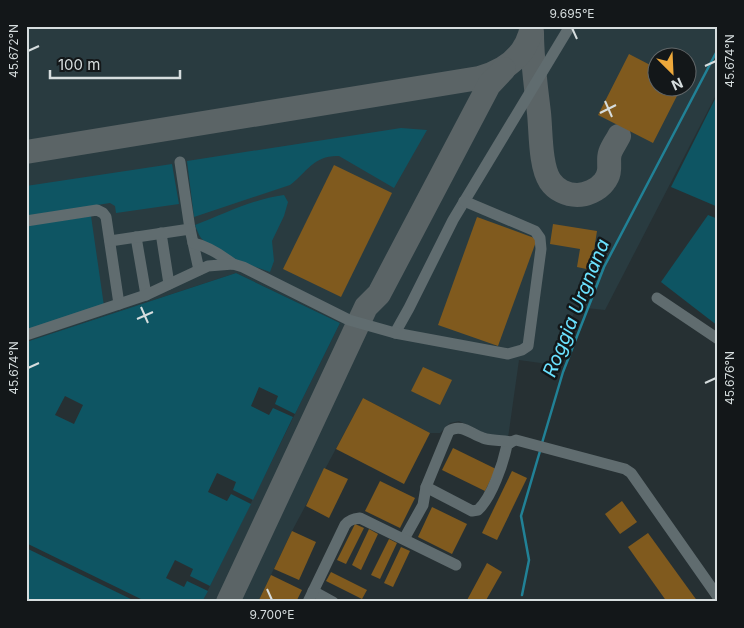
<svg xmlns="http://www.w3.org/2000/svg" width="744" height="628" font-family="Inter,sans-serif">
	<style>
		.built { fill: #293b40; fill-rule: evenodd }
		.green { fill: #0e5563; fill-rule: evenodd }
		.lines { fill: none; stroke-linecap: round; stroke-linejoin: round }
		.stream { stroke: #218196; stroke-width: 2.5 }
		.taxiway { stroke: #5b6466; stroke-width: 24 }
		.building { fill: #805a1e }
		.minor { stroke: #606c6f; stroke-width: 11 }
		.ticks { fill: none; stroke: #d6ddde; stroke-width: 2 }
		.labels { text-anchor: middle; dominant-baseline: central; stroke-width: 5; stroke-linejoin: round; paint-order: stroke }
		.water-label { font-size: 19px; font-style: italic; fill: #6be2ff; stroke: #131719 }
		.neatline { fill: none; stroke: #d6ddde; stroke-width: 2 }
		.ticks-label { font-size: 12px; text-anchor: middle; fill: #d6ddde }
	</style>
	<rect width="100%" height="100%" fill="#263033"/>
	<path class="built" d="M26 26H718V91L605 310 576 307 555 365 519 360 508 438 483 433 459 421 450 423 440 433H430L363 398 292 531 258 602H202L340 323 236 273 26 342ZM656 58H686V88H656Z"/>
	<g class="green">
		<polygon points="718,93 718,207 671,187"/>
		<path d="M401 128 427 130 394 188 339 156C314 155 307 172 290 185L194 217 187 161Z"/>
		<polygon points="172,164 179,204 116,213 115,206 110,203 26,216 26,186"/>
		<path d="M284 195 288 202 284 216 272 241 274 261 270 272C248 264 219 257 202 239 199 236 197 230 195 225 224 214 253 199 284 195Z"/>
		<polygon points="708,215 718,219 718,326 661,282"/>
		<polygon points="91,216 104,306 26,330 26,226"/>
		<path d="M236 273 340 323 295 414 275 404 278 396 259 387 251 406 269 415 273 408 293 417 253 500 233 490 236 482 217 473 208 492 227 501 231 494 251 504 210 586 190 576 193 569 175 560 166 578 184 587 187 581 208 591 202 602H147L26 543V342ZM65 396 83 405 74 424 55 415Z"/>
		<polygon points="26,548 137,602 26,602"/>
	</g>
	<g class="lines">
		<g class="stream">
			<polyline points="542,443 563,372 604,267 718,49"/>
			<polyline points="522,595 529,560 521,516 540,451"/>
		</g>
		<g class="taxiway">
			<path d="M532 33C532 60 536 87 539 113 541 132 540 166 550 181 556 190 567 195 577 195 586 195 598 190 604 182 613 171 607 162 610 153 612 147 616 142 619 136"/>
			<path d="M26 152 479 78C506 71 527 55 532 26"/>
			<polyline points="228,602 366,307 379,294 489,85 504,69"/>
		</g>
	</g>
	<g class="building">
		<polygon points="629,54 656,68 656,88 681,88 653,143 598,115"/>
		<polygon points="334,165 392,193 341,297 283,269"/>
		<polygon points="477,217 537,239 498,346 438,325"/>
		<polygon points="553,224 597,231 591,270 577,267 580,249 550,244"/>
		<polygon points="423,367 452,380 440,405 411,391"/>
		<polygon points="363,398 430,433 404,484 336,449"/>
		<polygon points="453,448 496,469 485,491 442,470"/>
		<polygon points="324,468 348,479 329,518 306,506"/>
		<polygon points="512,471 527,478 497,540 482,533"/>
		<polygon points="380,481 415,498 400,528 365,511"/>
		<polygon points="622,501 637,522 620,534 605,514"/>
		<polygon points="432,507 467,524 452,554 418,537"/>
		<polygon points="355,524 364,528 346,564 337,560"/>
		<polygon points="369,529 378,534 361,570 352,565"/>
		<polygon points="292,531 316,542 299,580 274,569"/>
		<polygon points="648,533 698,602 667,602 628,547"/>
		<polygon points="389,539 397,543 380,579 371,575"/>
		<polygon points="401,547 410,551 393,587 384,583"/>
		<polygon points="487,563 502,572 485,602 466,602"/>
		<polygon points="331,572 367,590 362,599 326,581"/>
		<polygon points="271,575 302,590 296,602 258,602"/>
	</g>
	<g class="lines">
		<g class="minor">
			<polyline points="180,162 190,229 199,270"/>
			<polyline points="26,221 97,210 103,213 106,217 119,304"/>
			<polyline points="161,233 169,284"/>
			<polyline points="136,237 146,295"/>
			<polyline points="110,241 190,229"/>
			<path d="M193 243C207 246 221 255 233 264"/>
			<polyline points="657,298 718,339"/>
			<polyline points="395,333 409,308 453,220 570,26"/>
			<polyline points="26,335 146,295 208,266 233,264 243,267 349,320 395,333 508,354 522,350 528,346 541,249 540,238 535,231 464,201"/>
			<path d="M426 487 472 511 478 510C492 497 503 464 507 445L511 442 516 440 625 469 631 473 718 597"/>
			<path d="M404 539 423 505 426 487 449 431C461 423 471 434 483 438 491 441 502 440 511 442"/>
			<polyline points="313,591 333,602"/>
			<path d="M308 602 345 525C349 520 353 519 360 518L456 565"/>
		</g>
	</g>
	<path class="ticks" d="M572 28 577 39M28 51 39 46M705 66 716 61M605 101 612 117M600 113 616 105M141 307 148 323M137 319 153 312M28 368 39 363M705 383 716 378M267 589 272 600"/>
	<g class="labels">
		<g class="water-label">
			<text transform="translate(576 308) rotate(-68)">Roggia Urgnana</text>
		</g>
	</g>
	<rect width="744" height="628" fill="none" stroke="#131719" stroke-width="55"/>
	<g transform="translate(672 72) rotate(156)"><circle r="24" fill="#131719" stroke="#616668"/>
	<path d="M0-4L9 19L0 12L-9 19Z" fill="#eda83b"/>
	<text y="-8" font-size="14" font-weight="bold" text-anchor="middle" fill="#d6ddde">N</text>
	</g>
	<path d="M50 70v8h130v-8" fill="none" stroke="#d6ddde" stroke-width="2.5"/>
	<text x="58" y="70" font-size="15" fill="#d6ddde" stroke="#131719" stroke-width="4" paint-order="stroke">100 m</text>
	<rect x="28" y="28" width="688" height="572" class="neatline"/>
	<g class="ticks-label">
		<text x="572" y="18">9.695°E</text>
		<text transform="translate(14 51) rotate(-90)" y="4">45.672°N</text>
		<text transform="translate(730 61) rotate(-90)" y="4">45.674°N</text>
		<text transform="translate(14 368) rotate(-90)" y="4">45.674°N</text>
		<text transform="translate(730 378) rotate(-90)" y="4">45.676°N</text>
		<text x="272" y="619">9.700°E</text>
	</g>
</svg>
